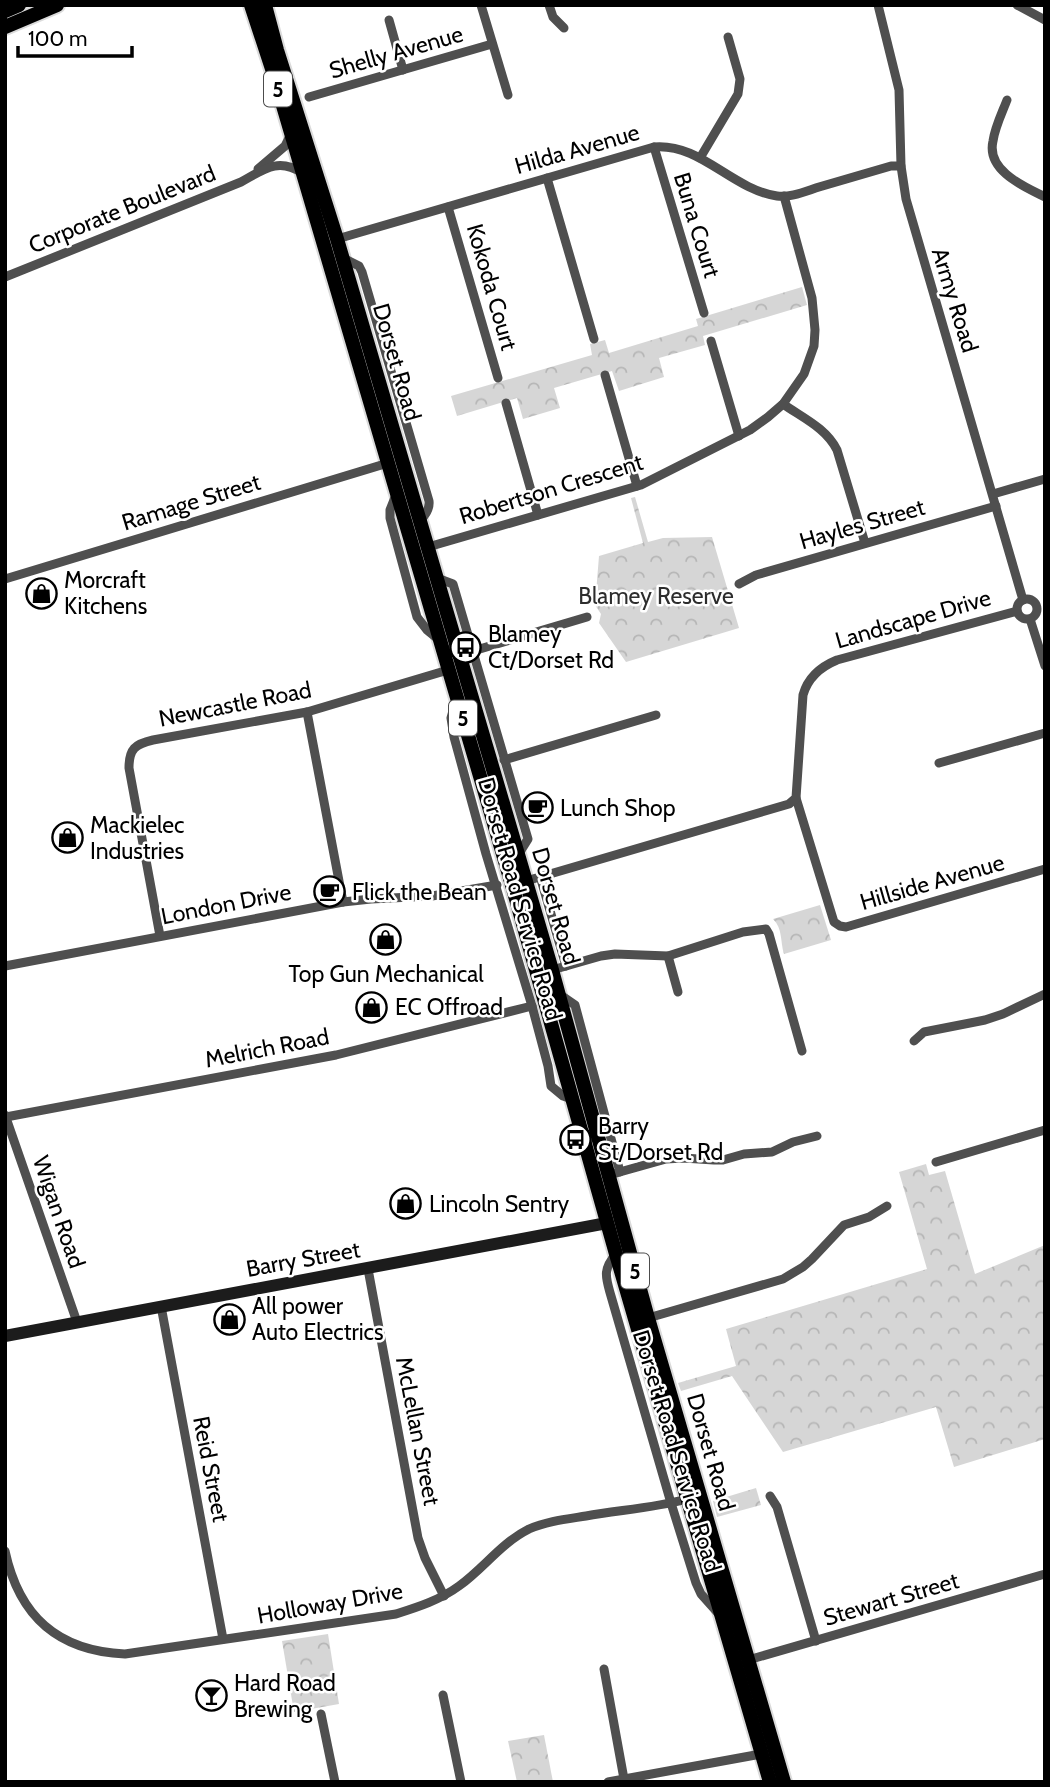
<svg xmlns="http://www.w3.org/2000/svg" width="1050" height="1787" font-family="Cabin,sans-serif">
	<style>
		.forest { fill: url(#forest-crowns) }
		.lines { fill: none; stroke-linecap: round; stroke-linejoin: round }
		.primary-casing { stroke: #dbdbdb; stroke-width: 18 }
		.minor { stroke: #4f4f4f; stroke-width: 9 }
		.secondary { stroke: #1c1c1c; stroke-width: 12 }
		.primary { stroke: #000; stroke-width: 14 }
		.labels { text-anchor: middle; dominant-baseline: central; stroke-width: 5; stroke-linejoin: round; paint-order: stroke }
		.shield { fill: #fff; stroke: #4c4c4c; stroke-width: 2 }
		.shield-label { font-size: 21px; font-weight: bold; fill: #000 }
		.street-label { font-size: 23px; fill: #000; stroke: #fff }
		.poi-label { font-size: 23px; fill: #000; stroke: #fff; text-anchor: start }
		.park-label { font-size: 23px; fill: #2d2d2d; stroke: #fff }
	</style>
	<defs>
		<pattern id="forest-crowns" width="20" height="18" patternUnits="userSpaceOnUse" patternTransform="scale(1.75)"><rect width="20" height="18" fill="#d6d6d6"/><path d="M2 6a3 3 0 1 1 6 0M12 15a3 3 0 1 1 6 0" fill="none" stroke="#b6b6b6"/></pattern>
	</defs>
	<rect width="100%" height="100%" fill="#fff"/>
	<g class="forest">
		<polygon points="802,287 807,305 703,336 705,345 659,358 664,377 619,391 612,371 554,388 560,408 523,419 517,398 457,416 451,396 592,355 590,344 605,340 609,353 698,326 696,319"/>
		<polygon points="635,497 648,542 663,538 712,537 739,628 626,662 599,623 601,614 595,605 599,556 643,543 631,498"/>
		<path d="M820 905 831 940 784 954C780 941 783 929 773 919Z"/>
		<polygon points="926,1164 929,1175 945,1171 975,1274 1045,1245 1045,1439 954,1467 936,1407 783,1452 732,1376 681,1391 678,1383 736,1366 726,1329 927,1269 899,1172"/>
		<polygon points="756,1488 761,1505 717,1517 713,1501"/>
		<polygon points="328,1634 339,1704 294,1712 282,1641"/>
		<polygon points="544,1735 553,1782 517,1782 508,1741"/>
	</g>
	<g class="lines">
		<defs>
			<g id="primary">
				<polyline points="251,5 274,75 512,885 616,1254 770,1782"/>
				<polyline points="265,5 277,50 337,239 552,970 648,1318 784,1782"/>
				<polyline points="5,11 19,5"/>
				<polyline points="5,27 57,5"/>
			</g>
		</defs>
		<use href="#primary" class="primary-casing"/>
		<g class="minor">
			<polyline points="481,5 508,95"/>
			<polyline points="549,5 553,17 564,28"/>
			<polyline points="878,5 899,90 901,166 906,199 1023,600"/>
			<polyline points="1017,5 1045,20"/>
			<polyline points="389,20 403,70"/>
			<polyline points="309,97 492,44"/>
			<path d="M1007 100C1002 113 995 127 993 141 986 171 1025 187 1045 197"/>
			<polyline points="654,147 704,313"/>
			<polyline points="700,158 738,94 740,79 728,37"/>
			<polyline points="258,169 285,146 291,134"/>
			<polyline points="547,178 594,339"/>
			<polyline points="448,207 498,378"/>
			<path d="M337 239 654 147C701 143 731 189 777 196 790 198 806 191 819 187 843 180 867 173 891 166H901"/>
			<path d="M343 258 359 266 362 272 429 501C430 509 425 515 420 521"/>
			<path d="M5 277 241 182C263 170 278 157 302 173"/>
			<polyline points="711,341 739,436"/>
			<polyline points="605,375 637,486"/>
			<polyline points="506,403 538,515"/>
			<path d="M783 404C803 418 826 428 837 450L865 543"/>
			<polyline points="993,494 1045,479"/>
			<polyline points="396,495 390,510 390,518 417,617 427,630 438,639"/>
			<polyline points="428,547 641,485 750,430 768,417 783,404 804,374 814,346 815,330 812,298 784,196"/>
			<polyline points="437,578 453,584 528,839 518,855"/>
			<polyline points="5,579 388,463"/>
			<polyline points="739,584 756,575 996,506"/>
			<circle cx="1027" cy="609" r="10"/>
			<polyline points="1030,619 1045,666"/>
			<polyline points="473,651 587,617"/>
			<polyline points="456,700 451,718 454,737 486,854 532,1006 548,1066 551,1086 563,1096 572,1099"/>
			<polyline points="307,712 343,902"/>
			<polyline points="504,760 656,715"/>
			<polyline points="939,763 1045,733"/>
			<polyline points="796,798 834,922 840,926 846,927 1045,869"/>
			<polyline points="540,876 566,966"/>
			<path d="M526 881 789 804 796 798 803 695C808 677 820 667 837 660L1017 611"/>
			<path d="M160 936 129 768C129 749 135 744 153 740L307 712 448 670"/>
			<polyline points="668,956 678,992"/>
			<polyline points="5,966 343,902 371,899 432,896 497,885"/>
			<polyline points="552,970 601,956 615,954 668,956 743,932 766,929 769,934 802,1051"/>
			<polyline points="559,994 575,1005 620,1172"/>
			<polyline points="914,1041 924,1032 985,1020 1003,1014 1045,994"/>
			<polyline points="5,1115 77,1322"/>
			<polyline points="6,1117 336,1055 532,1006"/>
			<polyline points="936,1162 1045,1130"/>
			<polyline points="609,1175 666,1159 683,1158 714,1160 723,1160 744,1154 772,1152 793,1142 817,1136"/>
			<path d="M616 1254C602 1270 606 1278 611 1296L671 1503 696 1583 701 1594 718 1613"/>
			<polyline points="368,1269 418,1538 425,1558 444,1596"/>
			<polyline points="161,1306 223,1639"/>
			<polyline points="648,1318 783,1279 803,1267 812,1259 844,1225 869,1217 887,1206"/>
			<polyline points="770,1496 777,1507 816,1641"/>
			<path d="M5 1551C19 1616 57 1651 125 1654L396 1614C418 1607 440 1600 459 1586 484 1568 501 1543 529 1529 547 1521 567 1519 586 1516 620 1510 654 1508 687 1499"/>
			<polyline points="748,1660 1045,1574"/>
			<polyline points="604,1669 624,1779"/>
			<polyline points="443,1695 461,1782"/>
			<polyline points="321,1714 335,1782"/>
			<polyline points="608,1782 761,1754"/>
		</g>
		<polyline class="secondary" points="5,1336 607,1223"/>
		<use href="#primary" class="primary"/>
	</g>
	<defs>
		<symbol id="shop-ring" viewBox="-11 -11 22 22"><circle r="9.5" fill="#fff" stroke="#000" stroke-width="1.5"/><path d="M-5-2.5h2.3a2.7 3.5 0 0 1 5.4 0H5L5.5 6h-11ZM-1.5-2.5h3a1.5 2.3 0 0 0-3 0Z" fill="#000"/></symbol>
		<symbol id="bus-ring" viewBox="-11 -11 22 22"><circle r="9.5" fill="#fff" stroke="#000" stroke-width="1.5"/><path d="M-5-6H5V4H4V6H2V4H-2V6H-4V4H-5ZM-3.5-4V0h7V-4ZM-3.5 1.2v1.5H-2V1.2ZM2 1.2v1.5H3.5V1.2Z" fill="#000"/></symbol>
		<symbol id="cafe-ring" viewBox="-11 -11 22 22"><circle r="9.5" fill="#fff" stroke="#000" stroke-width="1.5"/><path d="M-5.5-4.5H6V0H3Q3 3.5 0 3.5H-2.5Q-5.5 3.5-5.5 0ZM3-3.2v2h1.7v-2ZM-6 4.5H4V6H-6Z" fill="#000"/></symbol>
		<symbol id="bar-ring" viewBox="-11 -11 22 22"><circle r="9.5" fill="#fff" stroke="#000" stroke-width="1.5"/><path d="M-6-5H6L.8 .8V4.5H3.5V6h-7V4.5H-.8V.8Z" fill="#000"/></symbol>
	</defs>
	<g fill-rule="evenodd">
		<use href="#shop-ring" x="24" y="576" width="35" height="35"/>
		<use href="#bus-ring" x="448" y="630" width="35" height="35"/>
		<use href="#cafe-ring" x="520" y="790" width="35" height="35"/>
		<use href="#shop-ring" x="50" y="820" width="35" height="35"/>
		<use href="#cafe-ring" x="312" y="874" width="35" height="35"/>
		<use href="#shop-ring" x="368" y="922" width="35" height="35"/>
		<use href="#shop-ring" x="354" y="990" width="35" height="35"/>
		<use href="#bus-ring" x="558" y="1122" width="35" height="35"/>
		<use href="#shop-ring" x="388" y="1186" width="35" height="35"/>
		<use href="#shop-ring" x="212" y="1302" width="35" height="35"/>
		<use href="#bar-ring" x="194" y="1678" width="35" height="35"/>
	</g>
	<g class="labels">
		<g class="shield">
			<rect x="264" y="71.5" width="28" height="35" rx="5"/>
			<rect x="449" y="700.5" width="28" height="35" rx="5"/>
			<rect x="621" y="1253.5" width="28" height="35" rx="5"/>
		</g>
		<g class="shield-label">
			<text x="278" y="89">5</text>
			<text x="463" y="718">5</text>
			<text x="635" y="1271">5</text>
		</g>
		<g class="street-label">
			<text transform="translate(396 52) rotate(-16)">Shelly Avenue</text>
			<text transform="translate(577 149) rotate(-16)">Hilda Avenue</text>
			<text transform="translate(122 209) rotate(-22)">Corporate Boulevard</text>
			<text transform="translate(697 225) rotate(73)">Buna Court</text>
			<text transform="translate(492 287) rotate(74)">Kokoda Court</text>
			<text transform="translate(955 300) rotate(73)">Army Road</text>
			<text transform="translate(397 362) rotate(74)">Dorset Road</text>
			<text transform="translate(551 489) rotate(-17)">Robertson Crescent</text>
			<text transform="translate(191 502) rotate(-17)">Ramage Street</text>
			<text transform="translate(862 524) rotate(-16)">Hayles Street</text>
			<text transform="translate(913 619) rotate(-16)">Landscape Drive</text>
			<text transform="translate(235 704) rotate(-11)">Newcastle Road</text>
			<text transform="translate(932 882) rotate(-16)">Hillside Avenue</text>
			<text transform="translate(520 899) rotate(74)">Dorset Road Service Road</text>
			<text transform="translate(226 904) rotate(-11)">London Drive</text>
			<text transform="translate(556 906) rotate(74)">Dorset Road</text>
			<text transform="translate(267 1048) rotate(-11)">Melrich Road</text>
			<text transform="translate(59 1212) rotate(71)">Wigan Road</text>
			<text transform="translate(303 1259) rotate(-10)">Barry Street</text>
			<text transform="translate(418 1431) rotate(79)">McLellan Street</text>
			<text transform="translate(677 1451) rotate(73)">Dorset Road Service Road</text>
			<text transform="translate(711 1452) rotate(74)">Dorset Road</text>
			<text transform="translate(211 1469) rotate(79)">Reid Street</text>
			<text transform="translate(891 1599) rotate(-16)">Stewart Street</text>
			<text transform="translate(330 1603) rotate(-10)">Holloway Drive</text>
		</g>
		<g class="poi-label">
			<text x="64" y="580">Morcraft<tspan x="64" dy="26">Kitchens</tspan></text>
			<text x="488" y="634">Blamey<tspan x="488" dy="26">Ct/Dorset Rd</tspan></text>
			<text x="560" y="808">Lunch Shop</text>
			<text x="90" y="825">Mackielec<tspan x="90" dy="26">Industries</tspan></text>
			<text x="352" y="892">Flick the Bean</text>
			<text x="386" y="974" text-anchor="middle">Top Gun Mechanical</text>
			<text x="395" y="1007">EC Offroad</text>
			<text x="598" y="1126">Barry<tspan x="598" dy="26">St/Dorset Rd</tspan></text>
			<text x="429" y="1204">Lincoln Sentry</text>
			<text x="252" y="1306">All power<tspan x="252" dy="26">Auto Electrics</tspan></text>
			<text x="234" y="1683">Hard Road<tspan x="234" dy="26">Brewing</tspan></text>
		</g>
		<g class="park-label">
			<text x="656" y="596">Blamey Reserve</text>
		</g>
	</g>
	<rect width="1050" height="1787" fill="none" stroke="#000000" stroke-width="14"/>
	<path d="M18 46v10h114v-10" fill="none" stroke="#000000" stroke-width="3.5"/>
	<text x="28" y="46" font-size="21" fill="#000000" stroke="#ffffff" stroke-width="5" paint-order="stroke">100 m</text>
</svg>
